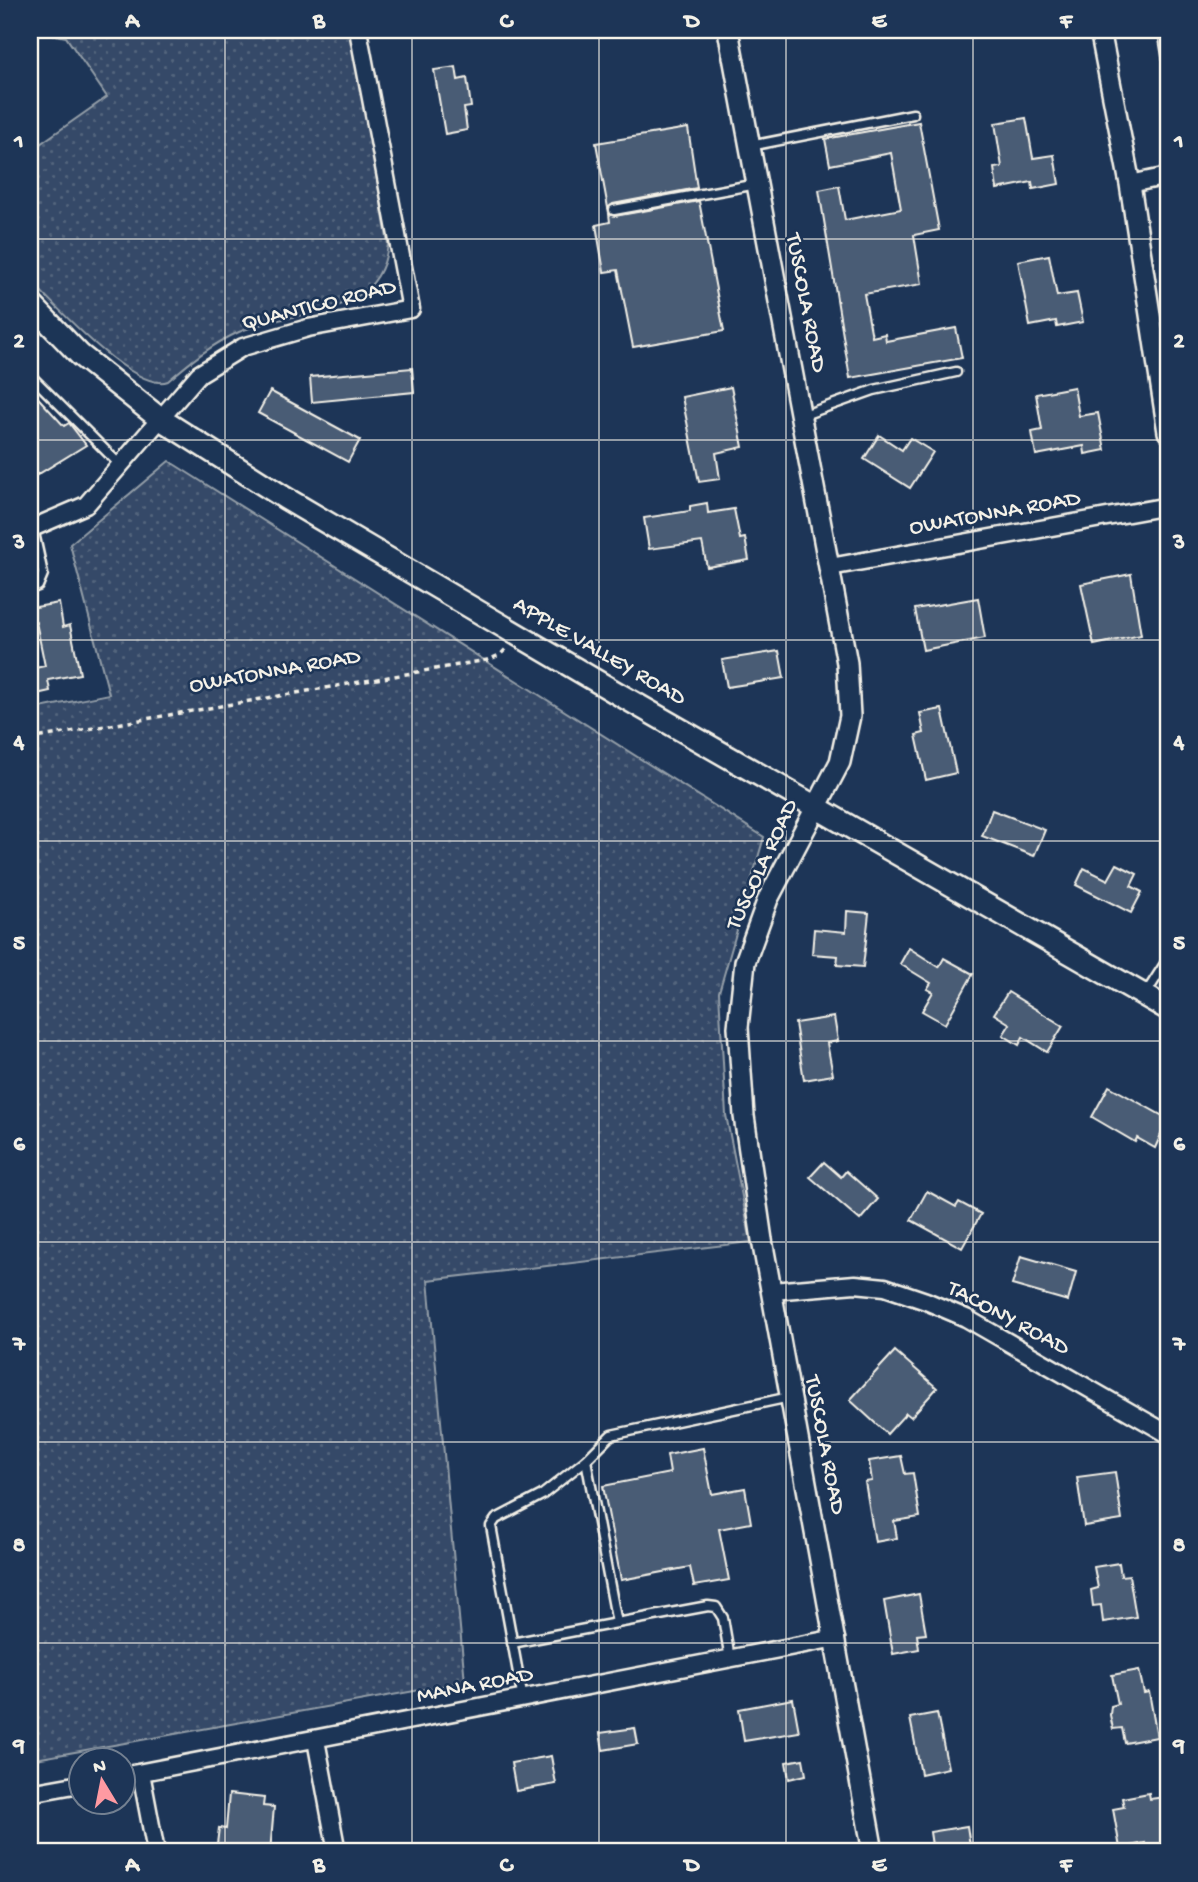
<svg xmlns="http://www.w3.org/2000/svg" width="1198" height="1882" font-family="'Gochi Hand',sans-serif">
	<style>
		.grass { fill: url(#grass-dots); stroke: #949ea8; stroke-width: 2 }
		.building { fill: #485b74; stroke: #f4f1e8; stroke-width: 2 }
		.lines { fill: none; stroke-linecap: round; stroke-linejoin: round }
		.service-casing { stroke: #f4f1e8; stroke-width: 13 }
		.minor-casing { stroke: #f4f1e8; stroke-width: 21 }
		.tertiary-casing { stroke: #f4f1e8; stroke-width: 24 }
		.secondary-casing { stroke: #f4f1e8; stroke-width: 26 }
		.path { stroke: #f4f1e8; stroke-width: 3.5; stroke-dasharray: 5 5; stroke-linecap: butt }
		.service { stroke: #1d3557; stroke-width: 8 }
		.minor { stroke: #1d3557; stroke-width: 16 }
		.tertiary { stroke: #1d3557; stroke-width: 19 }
		.secondary { stroke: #1d3557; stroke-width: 21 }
		.grid { fill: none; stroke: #f4f1e8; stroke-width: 2; stroke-opacity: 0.55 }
		.labels { text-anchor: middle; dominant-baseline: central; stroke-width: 5; stroke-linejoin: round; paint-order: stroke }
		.street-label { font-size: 23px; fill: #f4f1e8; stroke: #1d3557 }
		.neatline { fill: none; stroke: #f4f1e8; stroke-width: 2.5 }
		.grid-label { font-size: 23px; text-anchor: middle; font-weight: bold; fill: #f4f1e8 }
	</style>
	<defs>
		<pattern id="grass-dots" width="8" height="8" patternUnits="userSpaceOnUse" patternTransform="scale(1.75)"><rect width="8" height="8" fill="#354a67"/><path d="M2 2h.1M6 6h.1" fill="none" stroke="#53657d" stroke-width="1.8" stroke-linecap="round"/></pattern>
	</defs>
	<rect width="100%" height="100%" fill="#1d3557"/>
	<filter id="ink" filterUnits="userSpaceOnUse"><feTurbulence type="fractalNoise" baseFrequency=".0143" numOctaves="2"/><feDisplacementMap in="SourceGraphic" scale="14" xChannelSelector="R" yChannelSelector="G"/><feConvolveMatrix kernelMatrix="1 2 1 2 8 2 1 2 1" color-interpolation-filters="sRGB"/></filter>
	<g filter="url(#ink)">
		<g class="grass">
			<path d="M30 30H352L388 244C380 322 295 307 239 332 212 344 190 362 168 381 135 394 53 303 30 280V151L107 97 66 37Z"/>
			<polygon points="169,461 764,837 719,992 726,1115 751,1242 428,1280 465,1682 30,1760 30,710 109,694 70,544"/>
		</g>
		<g class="building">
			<polygon points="456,67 458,80 467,78 471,107 464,108 467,130 445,134 434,70"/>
			<polygon points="1026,118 1033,158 1054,155 1059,184 1033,189 1032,182 997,189 994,168 1002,167 995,123"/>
			<polygon points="919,122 939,230 914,235 922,284 864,294 872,337 885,334 886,341 956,328 962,358 850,378 819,190 839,186 845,220 901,209 891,153 830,165 825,139"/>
			<polygon points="688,128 697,188 613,204 608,208 596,143"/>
			<polygon points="699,201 724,331 633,347 618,270 604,272 596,225 610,222 609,214 615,216"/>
			<polygon points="1049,255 1057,296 1077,293 1083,322 1057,327 1056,321 1030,326 1018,261"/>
			<polygon points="412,368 414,392 312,402 310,377"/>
			<polygon points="731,387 743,447 716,453 720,479 699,482 682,397"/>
			<polygon points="1074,387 1079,416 1098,413 1105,450 1085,454 1084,446 1036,455 1032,432 1042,430 1036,394"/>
			<polygon points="30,389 64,426 69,423 86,445 37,475 30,463"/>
			<polygon points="270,391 360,440 348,462 258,413"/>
			<polygon points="879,435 902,450 910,438 933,452 910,488 864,459"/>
			<polygon points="707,503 708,513 734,509 740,539 745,538 749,560 707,567 702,542 649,549 644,518 690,511 690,506"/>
			<polygon points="1131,574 1141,635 1094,645 1081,584"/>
			<polygon points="978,598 985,638 923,650 915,609"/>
			<polygon points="59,603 63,627 70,625 80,674 48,680 50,691 32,695 30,669 45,666 36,622 30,624 30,608"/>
			<polygon points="779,651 784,678 727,687 722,660"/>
			<polygon points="942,709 956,773 926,780 916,735 924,733 920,713"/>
			<polygon points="992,810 1045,830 1034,856 982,836"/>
			<polygon points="1117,864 1137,874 1131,886 1142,892 1131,913 1076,885 1084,868 1108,880"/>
			<polygon points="847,911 869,913 863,967 837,965 838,956 812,954 814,929 846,932"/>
			<polygon points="909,948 939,967 944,958 973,974 945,1024 922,1011 933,992 927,989 931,983 900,964"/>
			<polygon points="1008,992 1063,1026 1047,1052 1023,1037 1019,1045 1003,1035 1010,1024 994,1014"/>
			<polygon points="834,1017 838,1041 827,1043 833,1075 804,1080 795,1023"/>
			<polygon points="1109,1086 1168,1119 1155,1148 1137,1138 1135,1142 1092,1117"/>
			<polygon points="824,1162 841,1177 846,1171 878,1199 860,1220 810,1177"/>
			<polygon points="927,1191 956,1207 959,1202 981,1214 962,1248 911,1220"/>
			<polygon points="1021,1256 1076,1272 1068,1301 1012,1285"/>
			<polygon points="895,1351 937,1388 911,1417 906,1413 887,1434 850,1400"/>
			<polygon points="703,1448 712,1494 745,1488 751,1523 719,1529 729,1580 694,1586 690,1567 621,1580 603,1486 670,1473 667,1455"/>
			<polygon points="901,1456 905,1474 913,1473 920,1517 894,1521 897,1538 875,1542 865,1482 872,1481 869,1461"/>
			<polygon points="1115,1472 1122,1520 1084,1526 1077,1477"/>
			<polygon points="1119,1563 1121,1576 1129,1575 1136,1617 1103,1622 1101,1605 1093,1606 1091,1590 1098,1588 1094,1567"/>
			<polygon points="919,1594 926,1634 917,1635 919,1649 893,1654 884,1601"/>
			<polygon points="1139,1670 1144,1693 1149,1692 1157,1737 1125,1743 1122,1728 1113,1729 1110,1715 1111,1706 1118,1704 1112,1675"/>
			<polygon points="793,1699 799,1732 744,1741 739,1709"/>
			<polygon points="937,1713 948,1768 921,1774 910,1718"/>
			<polygon points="635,1728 638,1744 603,1750 600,1733"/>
			<polygon points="551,1756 556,1784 516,1791 511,1763"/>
			<polygon points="803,1759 806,1775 789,1779 786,1762"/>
			<polygon points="1149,1793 1150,1799 1166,1797 1168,1852 1146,1852 1145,1843 1120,1848 1113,1809 1124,1807 1122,1798"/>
			<polygon points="229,1794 264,1798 263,1806 274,1807 270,1852 221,1852 222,1845 217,1844 219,1828 226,1829"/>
			<polygon points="967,1826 971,1852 933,1852 930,1832"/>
		</g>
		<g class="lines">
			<defs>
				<g id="service">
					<polyline points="1163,30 1168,60"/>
					<polyline points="750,146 913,114"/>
					<polyline points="614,210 757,184"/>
					<polyline points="30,375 121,466"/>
					<polyline points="801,416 874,390 956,372"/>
					<polyline points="30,589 38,586 43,574 33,528"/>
					<polyline points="1145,995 1168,959"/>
					<polyline points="512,1643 617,1623"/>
					<polyline points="730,1659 723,1618 716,1607 708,1606 617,1623 586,1460 611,1435 790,1397"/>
					<polyline points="523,1700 491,1526 496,1519 542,1495 586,1460"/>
				</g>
				<g id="minor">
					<polyline points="1130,184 1168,176"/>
					<polyline points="30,529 86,505 199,374 243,347 308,328 411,309 358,30"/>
					<polyline points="830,567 1168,506"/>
					<polyline points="772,1291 855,1284 885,1287 926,1301 966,1318 1168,1434"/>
					<polyline points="316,1740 337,1852"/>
					<polyline points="141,1773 156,1852"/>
					<polyline points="122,1776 836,1638"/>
					<polyline points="30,1793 80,1784"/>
				</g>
				<g id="tertiary">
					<polyline points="728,30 847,663 850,716 840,762 768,899 745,962 738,1027 744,1116 762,1240 873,1852"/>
					<polyline points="1100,30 1130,184 1168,432"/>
				</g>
				<polyline id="secondary" points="30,303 80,355 159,418 285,498 615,692 1168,1009"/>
			</defs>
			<use href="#service" class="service-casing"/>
			<use href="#minor" class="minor-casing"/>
			<use href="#tertiary" class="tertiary-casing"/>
			<use href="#secondary" class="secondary-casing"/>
			<polyline class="path" points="30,739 487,660 500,655 506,649"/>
			<use href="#service" class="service"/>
			<use href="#minor" class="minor"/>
			<use href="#tertiary" class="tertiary"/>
			<use href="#secondary" class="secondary"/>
		</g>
	</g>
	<path class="grid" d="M225 30V1852M412 30V1852M599 30V1852M786 30V1852M973 30V1852M30 239H1168M30 440H1168M30 640H1168M30 841H1168M30 1041H1168M30 1242H1168M30 1442H1168M30 1643H1168"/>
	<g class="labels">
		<g class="street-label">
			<text transform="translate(805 303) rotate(79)">TUSCOLA ROAD</text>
			<text transform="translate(319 306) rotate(-14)">QUANTICO ROAD</text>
			<text transform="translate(995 514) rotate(-10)">OWATONNA ROAD</text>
			<text transform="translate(599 652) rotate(30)">APPLE VALLEY ROAD</text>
			<text transform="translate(275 672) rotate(-10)">OWATONNA ROAD</text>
			<text transform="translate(763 865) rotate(-65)">TUSCOLA ROAD</text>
			<text transform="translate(1008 1319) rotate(28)">TACONY ROAD</text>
			<text transform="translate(824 1445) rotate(79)">TUSCOLA ROAD</text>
			<text transform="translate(475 1686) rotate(-11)">MANA ROAD</text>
		</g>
	</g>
	<rect width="1198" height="1882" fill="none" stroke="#1d3557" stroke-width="77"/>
	<g transform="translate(102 1781) rotate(350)"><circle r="33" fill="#1d3557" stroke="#738091" stroke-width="2"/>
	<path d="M0-5L12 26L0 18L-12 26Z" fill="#ff9aa2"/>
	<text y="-10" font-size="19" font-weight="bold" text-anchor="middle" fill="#f4f1e8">N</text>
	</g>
	<rect x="38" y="38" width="1122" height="1805" class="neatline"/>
	<g class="grid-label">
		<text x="132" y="27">A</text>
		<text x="319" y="27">B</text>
		<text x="506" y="27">C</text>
		<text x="692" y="27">D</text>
		<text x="879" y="27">E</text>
		<text x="1066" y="27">F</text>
		<text x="19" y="147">1</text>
		<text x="1179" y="147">1</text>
		<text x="19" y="347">2</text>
		<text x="1179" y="347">2</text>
		<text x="19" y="548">3</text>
		<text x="1179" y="548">3</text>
		<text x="19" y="748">4</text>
		<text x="1179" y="748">4</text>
		<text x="19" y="949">5</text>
		<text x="1179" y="949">5</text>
		<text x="19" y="1150">6</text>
		<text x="1179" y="1150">6</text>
		<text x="19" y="1350">7</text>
		<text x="1179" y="1350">7</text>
		<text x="19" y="1551">8</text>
		<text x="1179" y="1551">8</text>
		<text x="19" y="1751">9</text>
		<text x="1179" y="1751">9</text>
		<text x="132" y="1871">A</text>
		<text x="319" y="1871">B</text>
		<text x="506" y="1871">C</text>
		<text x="692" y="1871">D</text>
		<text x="879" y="1871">E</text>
		<text x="1066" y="1871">F</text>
	</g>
</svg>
